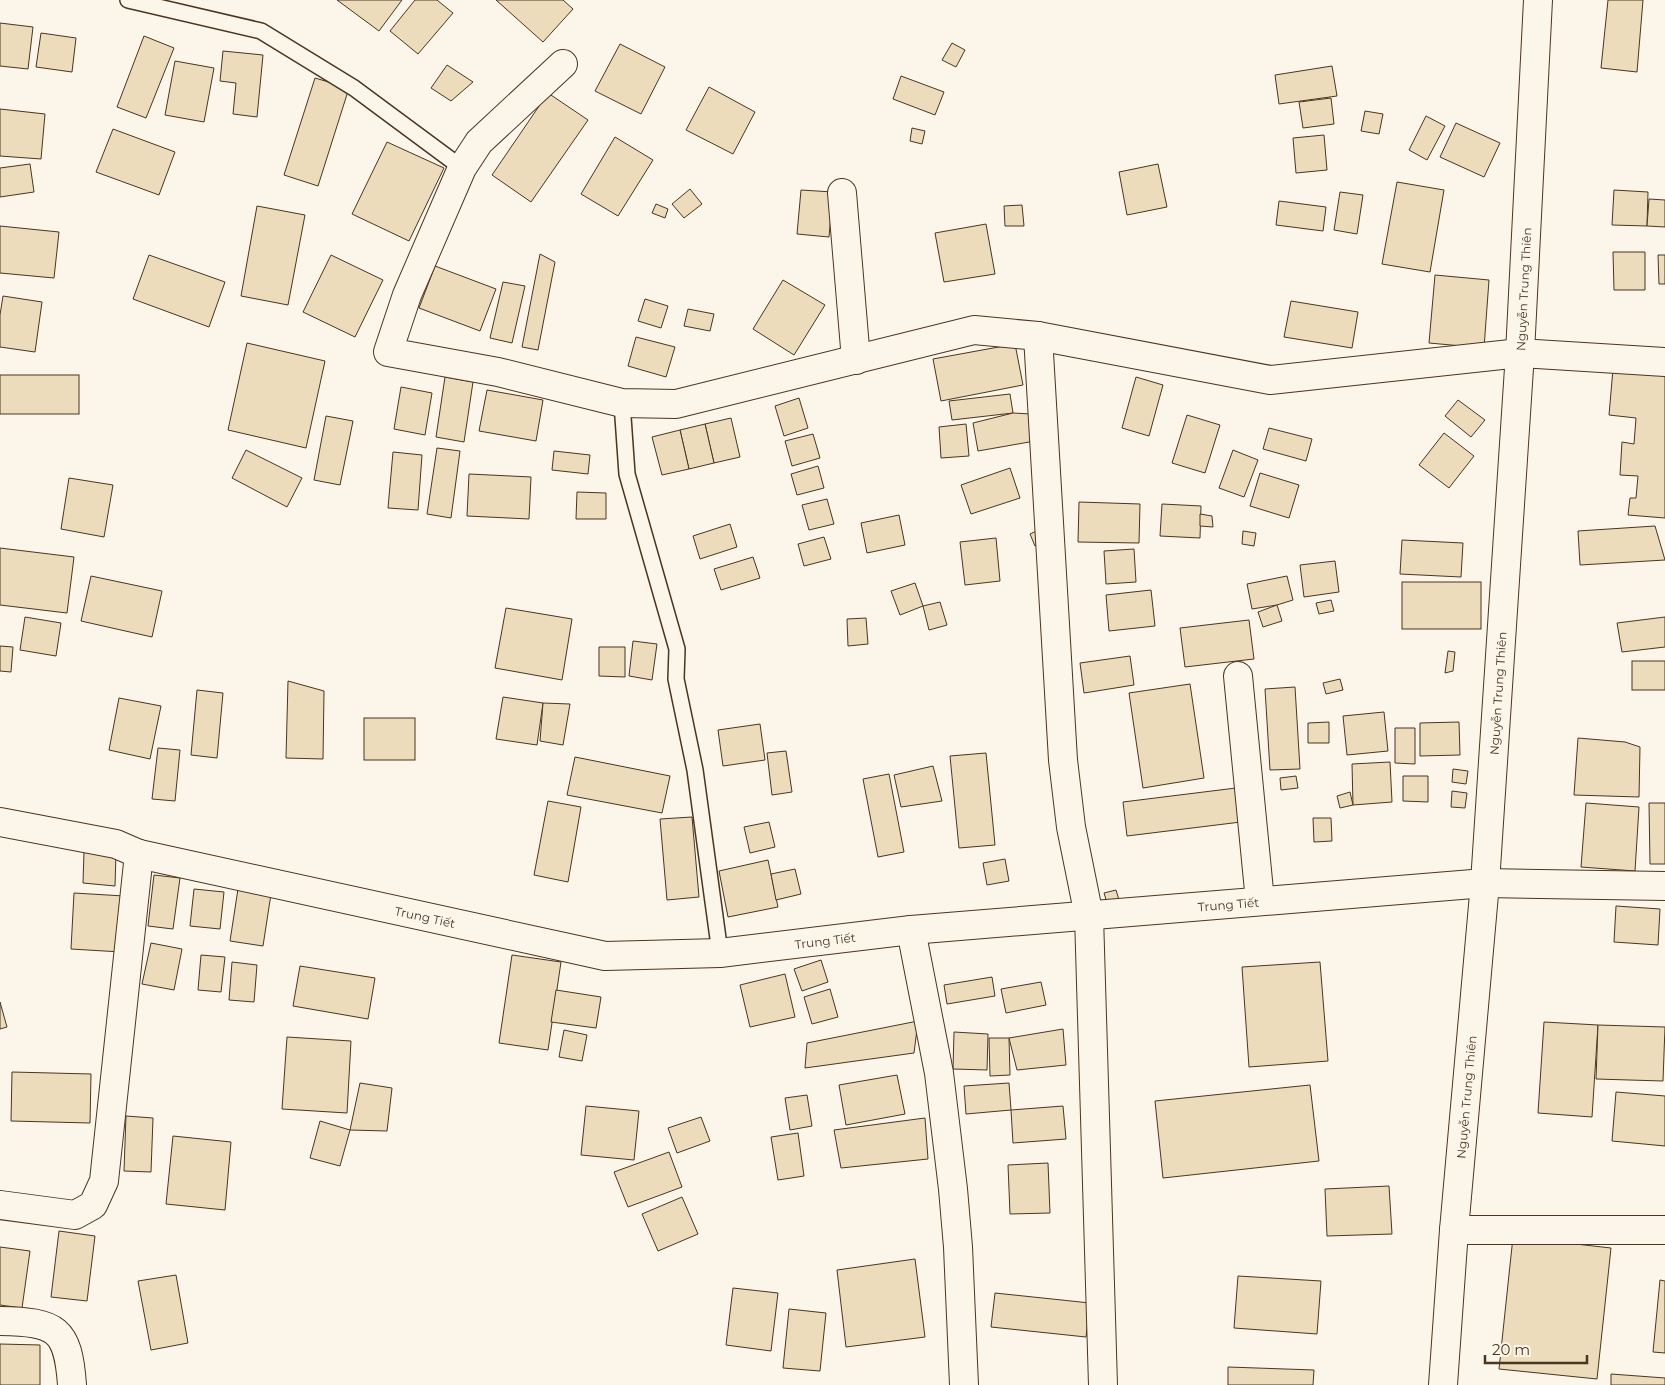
<svg xmlns="http://www.w3.org/2000/svg" width="1665" height="1385" font-family="Montserrat,sans-serif">
	<style>
		.building { fill: #ecdcbc; stroke: #4a3520 }
		.lines { fill: none; stroke-linecap: round; stroke-linejoin: round }
		.service-casing { stroke: #4a3520; stroke-width: 18 }
		.minor-casing { stroke: #4a3520; stroke-width: 30 }
		.tertiary-casing { stroke: #4a3520; stroke-width: 30 }
		.service { stroke: #fbf6e9; stroke-width: 15 }
		.minor { stroke: #fbf6e9; stroke-width: 28 }
		.tertiary { stroke: #fbf6e9; stroke-width: 28 }
		.labels { text-anchor: middle; dominant-baseline: central; stroke-width: 4; stroke-linejoin: round; paint-order: stroke }
		.street-label { font-size: 12px; fill: #4a3520; stroke: #fbf6e9 }
	</style>
	<rect width="100%" height="100%" fill="#fbf6e9"/>
	<g class="building">
		<polygon points="337,0 402,0 379,31"/>
		<polygon points="415,0 437,0 453,13 418,54 390,31"/>
		<polygon points="496,0 563,0 573,9 543,42"/>
		<polygon points="1608,0 1643,0 1637,72 1601,68"/>
		<polygon points="0,23 33,27 28,69 0,66"/>
		<polygon points="41,33 76,38 72,72 36,67"/>
		<polygon points="144,36 174,48 146,118 117,107"/>
		<polygon points="952,43 965,50 956,67 942,60"/>
		<polygon points="620,44 665,67 641,114 595,91"/>
		<polygon points="223,51 263,55 257,117 233,114 236,83 220,81"/>
		<polygon points="175,61 214,68 204,122 165,115"/>
		<polygon points="447,65 473,82 451,101 431,88"/>
		<polygon points="1332,66 1337,96 1279,104 1275,75"/>
		<polygon points="901,76 944,92 935,115 893,99"/>
		<polygon points="315,78 349,88 318,186 284,175"/>
		<polygon points="709,87 755,112 733,154 686,130"/>
		<polygon points="548,93 588,120 531,202 492,175"/>
		<polygon points="1331,98 1334,124 1303,128 1299,102"/>
		<polygon points="0,109 45,114 41,159 0,156"/>
		<polygon points="1365,111 1383,114 1379,134 1361,131"/>
		<polygon points="1426,116 1445,126 1427,160 1409,150"/>
		<polygon points="1456,123 1500,143 1484,177 1440,157"/>
		<polygon points="912,128 925,131 922,144 910,141"/>
		<polygon points="113,129 175,152 159,195 96,172"/>
		<polygon points="1324,135 1327,170 1296,173 1293,138"/>
		<polygon points="615,137 653,160 618,216 581,194"/>
		<polygon points="387,142 444,168 409,241 352,214"/>
		<polygon points="30,164 34,192 0,197 0,168"/>
		<polygon points="1158,164 1167,207 1127,215 1119,172"/>
		<polygon points="1397,182 1444,190 1430,272 1382,264"/>
		<polygon points="690,189 702,204 684,218 672,204"/>
		<polygon points="801,190 833,192 829,237 797,234"/>
		<polygon points="1614,190 1648,192 1647,226 1612,225"/>
		<polygon points="1340,192 1363,195 1357,234 1334,230"/>
		<polygon points="1649,199 1665,200 1665,227 1647,226"/>
		<polygon points="1279,201 1326,207 1323,231 1276,225"/>
		<polygon points="656,204 668,209 665,218 652,213"/>
		<polygon points="1022,205 1024,226 1005,226 1004,206"/>
		<polygon points="257,206 305,215 288,305 241,296"/>
		<polygon points="986,224 995,274 944,282 935,233"/>
		<polygon points="0,226 59,232 54,278 0,273"/>
		<polygon points="1613,252 1645,252 1645,290 1614,290"/>
		<polygon points="540,254 555,262 538,350 522,347"/>
		<polygon points="149,255 225,282 209,327 133,299"/>
		<polygon points="331,255 383,280 355,337 303,312"/>
		<polygon points="1658,255 1665,255 1665,284 1659,284"/>
		<polygon points="435,266 496,289 480,331 419,308"/>
		<polygon points="1435,275 1489,280 1484,348 1429,343"/>
		<polygon points="783,280 825,305 794,355 753,329"/>
		<polygon points="503,282 525,286 512,343 490,338"/>
		<polygon points="3,296 42,302 35,352 0,347 0,315"/>
		<polygon points="645,299 668,306 661,328 638,321"/>
		<polygon points="1291,301 1358,312 1352,348 1284,337"/>
		<polygon points="688,309 714,314 710,331 684,326"/>
		<polygon points="636,337 675,347 666,377 628,366"/>
		<polygon points="247,343 325,361 306,448 228,430"/>
		<polygon points="1015,344 1023,385 941,401 933,359"/>
		<polygon points="1613,369 1665,373 1665,518 1628,515 1630,498 1636,498 1638,476 1620,475 1622,442 1634,444 1636,418 1609,415"/>
		<rect x="0" y="375" width="79" height="39"/>
		<polygon points="445,377 473,382 464,442 436,437"/>
		<polygon points="1136,377 1163,385 1149,436 1122,428"/>
		<polygon points="401,387 432,393 425,435 394,429"/>
		<polygon points="487,390 543,400 536,441 479,431"/>
		<polygon points="1010,394 1013,413 952,420 949,401"/>
		<polygon points="799,398 808,428 784,436 775,406"/>
		<polygon points="1458,400 1485,420 1471,437 1445,416"/>
		<polygon points="1013,413 1031,414 1035,441 978,451 973,423"/>
		<polygon points="1187,415 1220,425 1205,473 1172,463"/>
		<polygon points="326,416 353,421 340,485 314,480"/>
		<polygon points="731,418 740,457 714,463 705,424"/>
		<polygon points="705,424 714,463 689,469 680,430"/>
		<polygon points="966,424 969,456 941,458 939,427"/>
		<polygon points="1269,428 1312,439 1306,461 1263,449"/>
		<polygon points="680,430 689,469 662,475 652,437"/>
		<polygon points="1444,433 1474,456 1449,488 1419,465"/>
		<polygon points="813,434 820,458 792,466 785,441"/>
		<polygon points="437,448 460,451 451,518 427,514"/>
		<polygon points="246,450 302,478 287,507 232,478"/>
		<polygon points="1233,450 1258,460 1244,497 1219,488"/>
		<polygon points="554,451 590,455 588,474 552,470"/>
		<polygon points="393,452 422,455 418,510 388,508"/>
		<polygon points="818,466 824,488 797,495 791,474"/>
		<polygon points="1010,468 1020,498 971,514 961,485"/>
		<polygon points="1260,473 1299,485 1289,518 1250,506"/>
		<polygon points="469,474 531,477 529,519 467,516"/>
		<polygon points="69,478 113,485 104,537 61,529"/>
		<polygon points="577,492 606,493 606,519 576,519"/>
		<polygon points="827,499 834,524 809,530 802,505"/>
		<polygon points="1079,502 1140,504 1139,543 1078,542"/>
		<polygon points="1162,504 1201,506 1200,538 1160,536"/>
		<polygon points="1200,514 1212,516 1213,527 1200,526"/>
		<polygon points="899,515 905,545 867,553 861,523"/>
		<polygon points="730,524 737,547 700,559 693,536"/>
		<polygon points="1655,526 1665,560 1580,565 1578,531"/>
		<polygon points="1043,528 1048,540 1035,546 1030,534"/>
		<polygon points="1243,531 1256,533 1254,546 1242,544"/>
		<polygon points="824,537 831,559 804,566 798,544"/>
		<polygon points="996,538 1000,581 965,585 960,542"/>
		<polygon points="1402,540 1463,543 1461,577 1400,574"/>
		<polygon points="0,548 74,557 67,613 0,605"/>
		<polygon points="1134,549 1136,582 1106,584 1104,551"/>
		<polygon points="753,557 760,578 721,590 714,569"/>
		<polygon points="1335,561 1339,592 1304,597 1300,565"/>
		<polygon points="91,576 162,591 152,637 81,621"/>
		<polygon points="1287,576 1293,600 1277,605 1252,609 1247,584"/>
		<rect x="1402" y="582" width="79" height="47"/>
		<polygon points="915,583 923,606 900,615 891,591"/>
		<polygon points="1151,590 1155,626 1109,631 1106,595"/>
		<polygon points="1331,600 1334,611 1319,614 1316,603"/>
		<polygon points="940,602 947,625 929,630 923,606"/>
		<polygon points="1277,605 1282,621 1263,627 1258,612"/>
		<polygon points="506,608 572,619 562,680 495,668"/>
		<polygon points="25,617 61,623 56,656 20,650"/>
		<polygon points="1665,617 1665,647 1622,652 1617,623"/>
		<polygon points="866,618 868,644 848,646 847,619"/>
		<polygon points="1249,620 1254,659 1185,667 1180,628"/>
		<polygon points="633,641 657,644 652,680 629,676"/>
		<polygon points="0,646 13,647 11,672 0,671"/>
		<polygon points="599,647 625,647 625,677 599,676"/>
		<polygon points="1448,651 1455,652 1453,671 1445,673"/>
		<polygon points="1130,656 1134,685 1084,693 1080,663"/>
		<rect x="1632" y="661" width="33" height="29"/>
		<polygon points="1340,679 1343,690 1326,694 1323,683"/>
		<polygon points="288,681 324,691 323,759 286,758"/>
		<polygon points="1190,684 1204,778 1143,788 1129,693"/>
		<polygon points="1295,687 1300,769 1270,770 1265,689"/>
		<polygon points="197,690 223,693 217,758 191,755"/>
		<polygon points="503,697 543,703 537,745 496,739"/>
		<polygon points="119,698 161,706 150,759 109,750"/>
		<polygon points="543,703 570,704 563,745 540,741"/>
		<polygon points="1384,712 1388,751 1347,755 1343,716"/>
		<rect x="364" y="718" width="51" height="42"/>
		<polygon points="1329,722 1329,743 1308,743 1308,723"/>
		<polygon points="1459,722 1460,755 1420,756 1420,723"/>
		<polygon points="760,724 765,760 723,766 718,730"/>
		<polygon points="1395,728 1415,728 1415,764 1395,763"/>
		<polygon points="1578,738 1625,742 1640,747 1639,797 1574,795"/>
		<polygon points="158,748 180,750 175,801 152,799"/>
		<polygon points="786,751 792,792 772,795 767,753"/>
		<polygon points="986,753 995,845 959,848 950,756"/>
		<polygon points="575,757 670,776 662,813 567,795"/>
		<polygon points="1390,762 1392,802 1353,805 1352,764"/>
		<polygon points="933,766 942,801 901,807 894,775"/>
		<polygon points="1453,769 1468,771 1466,784 1452,782"/>
		<polygon points="889,774 904,852 878,857 863,779"/>
		<polygon points="1296,776 1298,788 1281,790 1280,778"/>
		<polygon points="1403,776 1428,776 1428,802 1403,801"/>
		<polygon points="1244,787 1249,821 1127,836 1123,802"/>
		<polygon points="1452,791 1467,793 1465,808 1451,807"/>
		<polygon points="1350,792 1353,805 1340,808 1337,796"/>
		<polygon points="548,801 581,807 568,882 534,875"/>
		<polygon points="1586,803 1639,807 1635,871 1581,867"/>
		<polygon points="1649,803 1665,803 1665,864 1650,864"/>
		<polygon points="692,817 699,897 667,900 660,819"/>
		<polygon points="1313,818 1331,818 1332,841 1314,842"/>
		<polygon points="769,822 775,847 750,853 744,827"/>
		<polygon points="84,851 116,853 115,886 83,883"/>
		<polygon points="1005,859 1009,881 987,885 983,863"/>
		<polygon points="768,860 778,907 728,917 719,871"/>
		<polygon points="795,869 801,894 776,900 771,874"/>
		<polygon points="154,875 180,878 173,929 148,926"/>
		<polygon points="194,889 224,892 220,929 190,926"/>
		<polygon points="238,889 271,894 263,946 230,941"/>
		<polygon points="1116,890 1120,903 1108,906 1104,893"/>
		<polygon points="74,893 124,896 121,952 71,949"/>
		<polygon points="1616,906 1660,909 1658,945 1614,942"/>
		<polygon points="151,943 182,949 174,990 142,984"/>
		<polygon points="201,955 225,957 221,992 198,990"/>
		<polygon points="512,955 561,962 548,1050 499,1043"/>
		<polygon points="821,960 828,982 802,991 794,969"/>
		<polygon points="232,962 257,965 254,1002 229,1000"/>
		<polygon points="1320,962 1328,1061 1249,1067 1242,967"/>
		<polygon points="300,966 375,978 368,1019 293,1006"/>
		<polygon points="785,974 795,1017 750,1027 740,985"/>
		<polygon points="992,977 995,996 947,1004 944,985"/>
		<polygon points="1041,982 1046,1005 1006,1013 1001,989"/>
		<polygon points="830,989 838,1017 812,1024 804,997"/>
		<polygon points="556,990 601,997 596,1028 551,1022"/>
		<polygon points="0,1002 7,1027 0,1029"/>
		<polygon points="918,1021 914,1053 805,1068 807,1043"/>
		<polygon points="1544,1022 1598,1025 1592,1117 1538,1113"/>
		<polygon points="1598,1025 1665,1027 1663,1081 1596,1079"/>
		<polygon points="1063,1029 1066,1065 1017,1070 1009,1038"/>
		<polygon points="564,1030 587,1035 582,1061 559,1057"/>
		<polygon points="954,1032 988,1034 987,1070 953,1069"/>
		<polygon points="287,1037 351,1041 347,1113 282,1109"/>
		<polygon points="989,1038 1009,1038 1010,1075 990,1076"/>
		<polygon points="12,1072 91,1074 90,1123 11,1121"/>
		<polygon points="897,1075 905,1114 846,1125 839,1085"/>
		<polygon points="360,1083 392,1088 387,1131 350,1130"/>
		<polygon points="1009,1083 1011,1110 966,1114 964,1086"/>
		<polygon points="1310,1085 1319,1161 1163,1178 1155,1101"/>
		<polygon points="1616,1092 1665,1096 1665,1146 1612,1141"/>
		<polygon points="807,1095 812,1126 790,1130 785,1098"/>
		<polygon points="586,1106 639,1111 634,1160 581,1155"/>
		<polygon points="1063,1106 1066,1139 1013,1143 1011,1110"/>
		<polygon points="126,1116 153,1118 151,1172 124,1171"/>
		<polygon points="701,1117 710,1141 677,1153 668,1128"/>
		<polygon points="925,1118 928,1159 841,1168 834,1130"/>
		<polygon points="320,1121 350,1130 340,1166 310,1158"/>
		<polygon points="798,1133 804,1176 778,1180 771,1137"/>
		<polygon points="173,1136 231,1142 225,1210 166,1204"/>
		<polygon points="669,1152 682,1187 628,1207 614,1172"/>
		<polygon points="1048,1163 1050,1213 1010,1214 1008,1165"/>
		<polygon points="1389,1186 1392,1234 1327,1236 1325,1189"/>
		<polygon points="682,1197 698,1234 658,1251 642,1214"/>
		<polygon points="59,1231 95,1236 87,1301 51,1297"/>
		<polygon points="1513,1237 1611,1248 1597,1379 1499,1369"/>
		<polygon points="0,1247 30,1251 22,1308 0,1305"/>
		<polygon points="915,1259 925,1337 846,1347 837,1270"/>
		<polygon points="176,1275 188,1343 151,1350 138,1281"/>
		<polygon points="1238,1276 1321,1281 1317,1334 1234,1328"/>
		<polygon points="1660,1280 1665,1281 1665,1353 1653,1352"/>
		<polygon points="733,1288 778,1293 771,1351 726,1345"/>
		<polygon points="995,1293 1090,1303 1086,1337 991,1327"/>
		<polygon points="789,1309 826,1313 820,1371 783,1368"/>
		<polygon points="0,1344 40,1345 40,1385 0,1385"/>
		<polygon points="1228,1367 1314,1370 1313,1385 1228,1385"/>
		<polygon points="1611,1374 1665,1378 1665,1385 1611,1385"/>
	</g>
	<g class="lines">
		<defs>
			<g id="service">
				<polyline points="128,0 261,31 354,88 462,168"/>
				<polyline points="622,403 627,474 677,649 676,679 695,770 720,953"/>
			</g>
			<g id="minor">
				<polyline points="563,64 479,142 462,168 407,295 388,352 498,372 622,403 676,404 974,330 1038,336 1270,380 1520,353 1665,362"/>
				<polyline points="842,193 856,360"/>
				<polyline points="1038,336 1063,760 1071,827 1089,916 1103,1385"/>
				<polyline points="1238,676 1260,901"/>
				<path id="s1" d="M0 822 116 844 139 854 605 956 720 953 911 930 1485 883 1665 886"/>
				<polyline points="911,930 939,1073 953,1189 958,1247 964,1385"/>
				<polyline points="0,1205 75,1215 93,1205 104,1181 139,854"/>
				<polyline points="1454,1230 1665,1230"/>
				<path d="M0 1321C56 1322 68 1328 72 1385"/>
			</g>
			<g id="tertiary">
				<path id="s2" d="M1443 1385 1454 1230 1485 883 1520 353 1538 0"/>
			</g>
		</defs>
		<use href="#service" class="service-casing"/>
		<use href="#minor" class="minor-casing"/>
		<use href="#tertiary" class="tertiary-casing"/>
		<use href="#service" class="service"/>
		<use href="#minor" class="minor"/>
		<use href="#tertiary" class="tertiary"/>
	</g>
	<g class="labels">
		<g class="street-label">
			<text stroke="none"><textPath href="#s2" startOffset="1099">Nguyễn Trung Thiên</textPath></text>
			<text stroke="none"><textPath href="#s2" startOffset="694">Nguyễn Trung Thiên</textPath></text>
			<text stroke="none"><textPath href="#s1" startOffset="1246">Trung Tiết</textPath></text>
			<text stroke="none"><textPath href="#s1" startOffset="436">Trung Tiết</textPath></text>
			<text stroke="none"><textPath href="#s1" startOffset="841">Trung Tiết</textPath></text>
			<text stroke="none"><textPath href="#s2" startOffset="289">Nguyễn Trung Thiên</textPath></text>
		</g>
	</g>
	<path d="M1485 1355v8h102v-8" fill="none" stroke="#4a3520" stroke-width="2.5"/>
	<text x="1492" y="1355" font-size="15" fill="#4a3520" stroke="#fbf6e9" stroke-width="4" paint-order="stroke">20 m</text>
</svg>
